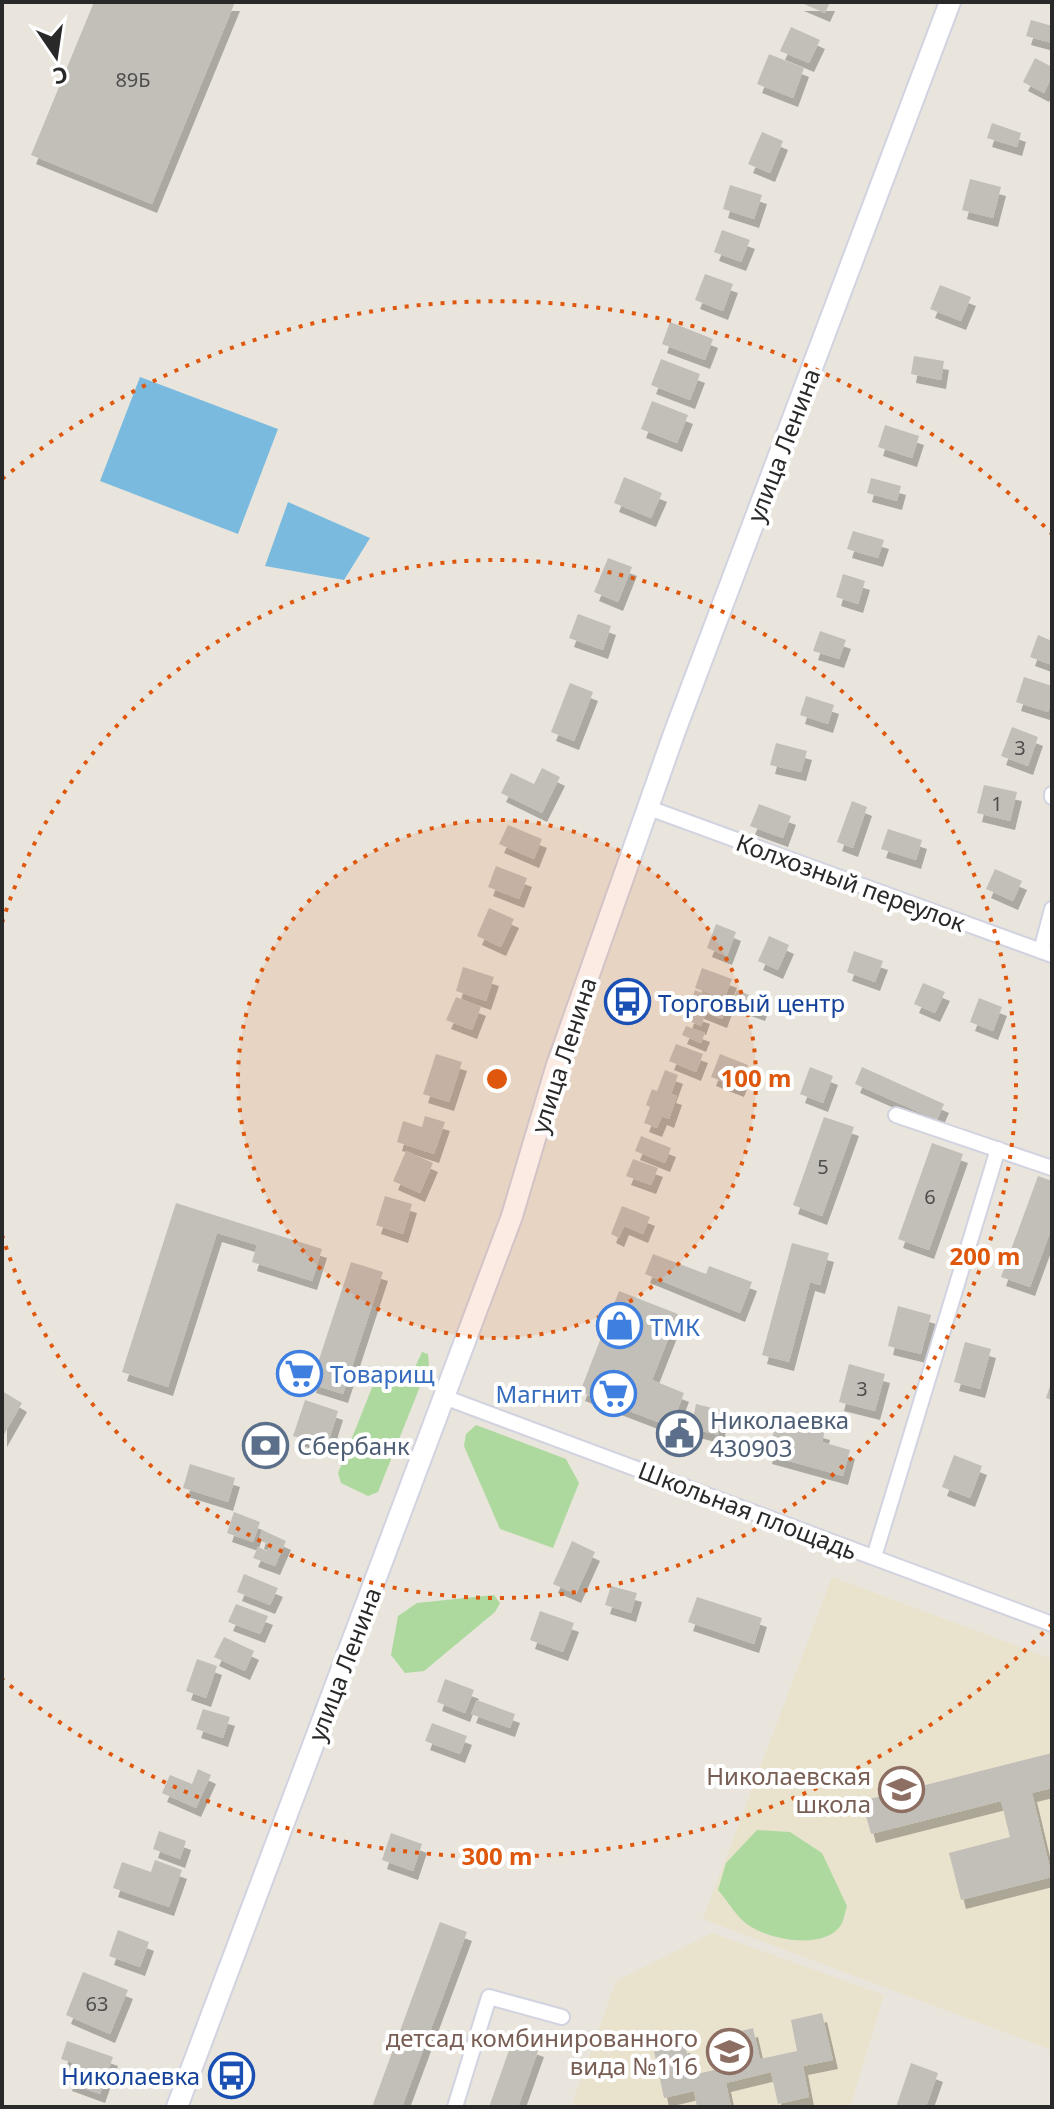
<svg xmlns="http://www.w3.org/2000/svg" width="1054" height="2109" font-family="'Noto Sans',sans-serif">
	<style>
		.education { fill: #e9e3cd }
		.green { fill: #add99f }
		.water { fill: #7bbadf }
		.building { fill: #c2beb8; filter: url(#shadow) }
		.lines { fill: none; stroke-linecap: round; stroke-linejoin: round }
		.street-casing { stroke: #d1d3e0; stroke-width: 18 }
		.secondary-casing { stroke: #d1d3e0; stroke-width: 24 }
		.street { stroke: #fff; stroke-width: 14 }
		.secondary { stroke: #fff; stroke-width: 20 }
		.ring { fill: none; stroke: #de570d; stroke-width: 4; stroke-dasharray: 4 8 }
		.labels { text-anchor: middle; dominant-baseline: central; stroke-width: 8; stroke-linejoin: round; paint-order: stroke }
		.number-label { font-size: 20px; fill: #4f4e4d }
		.street-label { font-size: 24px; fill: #292929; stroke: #fff }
		.transit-label { font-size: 24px; fill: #164399; stroke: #fff; text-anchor: start }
		.shop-label { font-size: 24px; fill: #366cbe; stroke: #fff; text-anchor: start }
		.service-label { font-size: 24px; fill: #4e5e75; stroke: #fff; text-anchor: start }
		.education-label { font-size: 24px; fill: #785e54; stroke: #fff; text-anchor: end }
		.centre { fill: #de570d; stroke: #fff; stroke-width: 4 }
		.ring-label { font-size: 24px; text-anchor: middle; font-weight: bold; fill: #de570d; stroke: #fff; stroke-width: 8; stroke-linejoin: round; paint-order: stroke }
	</style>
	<defs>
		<filter id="shadow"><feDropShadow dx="5" dy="9" stdDeviation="0" flood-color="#0004"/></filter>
	</defs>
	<rect width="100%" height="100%" fill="#e9e5dc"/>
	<g class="education">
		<polygon points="832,1577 1052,1659 1052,2050 703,1919"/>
		<polygon points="712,1933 884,1995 850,2107 571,2107 616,1981"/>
	</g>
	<g class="green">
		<polygon points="422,1352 428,1354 429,1364 378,1492 368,1496 341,1483 338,1473 377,1375 387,1371 412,1374"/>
		<polygon points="476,1425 566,1459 579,1483 553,1548 500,1529 464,1446 466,1434"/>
		<polygon points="494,1595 500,1603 495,1612 424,1671 405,1673 391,1655 398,1616 417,1603"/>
		<path d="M757 1830 790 1832 822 1853 847 1906C845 1912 844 1920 841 1925 824 1952 761 1939 742 1920 733 1911 726 1899 718 1890L726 1863Z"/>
	</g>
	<g class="water">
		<polygon points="140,377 278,429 238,534 100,481"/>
		<polygon points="288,502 370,538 344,580 265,566"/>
	</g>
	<g class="building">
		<polygon points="94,2 235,2 152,204 31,155"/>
		<polygon points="799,2 830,2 825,13"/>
		<polygon points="1031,20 1052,26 1052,43 1026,36"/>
		<polygon points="791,27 820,40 809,63 780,51"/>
		<polygon points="769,54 804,68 793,98 757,84"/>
		<polygon points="1035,58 1052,67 1052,76 1044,93 1023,82"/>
		<polygon points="992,123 1021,133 1017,147 987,138"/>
		<polygon points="762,132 783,141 770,173 748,164"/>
		<polygon points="970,179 1001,187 993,218 962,210"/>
		<polygon points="730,185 762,195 754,219 723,209"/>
		<polygon points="722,230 750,240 741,262 714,252"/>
		<polygon points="705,274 733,284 723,311 695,300"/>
		<polygon points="940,285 971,297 961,321 930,309"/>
		<polygon points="670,322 713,339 705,360 662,344"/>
		<polygon points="914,356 944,361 941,380 911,374"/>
		<polygon points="661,359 700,374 690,400 651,385"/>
		<polygon points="652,401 688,415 677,443 641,429"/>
		<polygon points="885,425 919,436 912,458 878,447"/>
		<polygon points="624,477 662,493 651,518 614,503"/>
		<polygon points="871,478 901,486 897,501 867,493"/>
		<polygon points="853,531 884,540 878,558 847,549"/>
		<polygon points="608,558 632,567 618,602 594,592"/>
		<polygon points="843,574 865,581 858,604 836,597"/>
		<polygon points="578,614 611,626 603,650 569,638"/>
		<polygon points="820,631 846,640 839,659 813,651"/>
		<polygon points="1038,635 1052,641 1052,665 1030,657"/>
		<polygon points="1024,677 1052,686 1052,699 1048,712 1016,702"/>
		<polygon points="570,683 593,692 574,741 551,732"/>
		<polygon points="806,696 834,705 828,724 800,715"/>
		<polygon points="1012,727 1038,737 1028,766 1001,756"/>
		<polygon points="776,743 807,751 801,772 770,765"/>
		<polygon points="542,768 560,777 542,813 501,793 511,773 534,784"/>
		<polygon points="984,785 1017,792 1010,821 977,813"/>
		<polygon points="852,801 867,807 853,848 837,842"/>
		<polygon points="759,804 791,816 783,838 750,826"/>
		<polygon points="508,825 542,839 534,859 499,844"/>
		<polygon points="888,829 922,840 916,860 881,849"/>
		<polygon points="496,866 527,878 519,899 488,887"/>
		<polygon points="995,869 1022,881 1013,901 986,889"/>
		<polygon points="489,908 514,919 501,947 477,936"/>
		<polygon points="716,924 736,932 727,956 707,948"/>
		<polygon points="769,936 789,945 778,970 758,961"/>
		<polygon points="854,951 883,961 875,982 847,972"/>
		<polygon points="463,967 494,977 486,1001 456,991"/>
		<polygon points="702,968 732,979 724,999 695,988"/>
		<polygon points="923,983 945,992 935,1013 914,1004"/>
		<polygon points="695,990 728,1003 722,1019 689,1006"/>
		<polygon points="737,990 764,1001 760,1012 732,1002"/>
		<polygon points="456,997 481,1007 472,1030 446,1020"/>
		<polygon points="979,998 1002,1007 993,1031 970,1022"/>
		<polygon points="691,1010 705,1015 701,1026 687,1020"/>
		<polygon points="686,1026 705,1033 701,1043 682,1035"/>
		<polygon points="676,1044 703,1054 696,1072 669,1061"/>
		<polygon points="436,1054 462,1062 449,1102 423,1094"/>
		<polygon points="720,1054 748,1065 739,1088 711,1077"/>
		<polygon points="810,1067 833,1076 823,1103 800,1094"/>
		<polygon points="862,1067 944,1104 937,1120 855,1084"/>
		<polygon points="665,1070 678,1075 671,1094 677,1096 669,1119 662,1116 657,1128 644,1123 650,1107 646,1105 652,1089 657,1091"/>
		<polygon points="425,1116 445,1122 434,1154 397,1142 403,1121 422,1127"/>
		<polygon points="824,1117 854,1127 822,1216 793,1205"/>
		<polygon points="641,1136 671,1148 665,1163 635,1151"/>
		<polygon points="932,1143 963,1154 929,1250 898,1239"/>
		<polygon points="406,1151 433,1163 420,1193 393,1181"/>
		<polygon points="633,1159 658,1168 651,1185 626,1176"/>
		<polygon points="1038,1176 1052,1181 1052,1227 1030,1287 1001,1277"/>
		<polygon points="385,1196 412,1204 403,1234 376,1225"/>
		<polygon points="176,1203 322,1249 312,1281 252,1262 257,1245 217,1233 168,1387 122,1372"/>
		<polygon points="622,1206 650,1217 643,1234 624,1226 619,1238 611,1234"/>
		<polygon points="792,1243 829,1253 820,1285 810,1282 789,1362 762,1355"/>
		<polygon points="653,1254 706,1274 709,1266 752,1282 740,1313 645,1274"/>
		<polygon points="351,1262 383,1272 343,1394 311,1384"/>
		<polygon points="619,1291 678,1314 652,1380 684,1393 671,1427 580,1392"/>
		<polygon points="898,1306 931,1315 921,1354 888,1346"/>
		<polygon points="965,1342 991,1349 980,1389 954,1382"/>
		<polygon points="849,1364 885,1374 875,1411 839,1402"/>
		<polygon points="1052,1380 1052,1400 1046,1398"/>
		<polygon points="2,1391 22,1403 2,1438"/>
		<polygon points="305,1400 338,1411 329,1440 309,1433 307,1440 293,1436"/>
		<polygon points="696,1404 724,1411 718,1435 691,1428"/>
		<polygon points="778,1418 825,1431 822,1442 850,1450 843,1476 767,1455"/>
		<polygon points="954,1455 982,1466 970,1498 942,1487"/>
		<polygon points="190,1464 235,1478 228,1502 183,1488"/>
		<polygon points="234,1512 260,1522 253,1542 227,1533"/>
		<polygon points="262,1530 286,1541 275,1566 253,1558 258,1547 267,1551 270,1545 259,1540"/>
		<polygon points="572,1541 595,1552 576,1594 553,1584"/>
		<polygon points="244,1574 278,1588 270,1605 237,1592"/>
		<polygon points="611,1586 637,1593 631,1613 605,1605"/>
		<polygon points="697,1597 762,1618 754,1644 688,1622"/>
		<polygon points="236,1604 268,1616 260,1634 228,1622"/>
		<polygon points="540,1611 574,1623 563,1652 530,1640"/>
		<polygon points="224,1637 254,1651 245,1671 214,1657"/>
		<polygon points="197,1659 217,1666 206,1698 186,1691"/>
		<polygon points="445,1679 474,1690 465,1713 437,1702"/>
		<polygon points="477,1700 515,1714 510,1728 471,1714"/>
		<polygon points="203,1709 230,1717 223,1738 196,1729"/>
		<polygon points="432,1723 467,1736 460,1754 425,1741"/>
		<polygon points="1052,1753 1052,1788 1032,1793 1052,1877 961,1900 949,1853 1010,1837 1001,1801 871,1834 862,1801"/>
		<polygon points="198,1769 211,1775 196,1808 162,1793 170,1775 192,1784"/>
		<polygon points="159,1831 186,1841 180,1859 153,1849"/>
		<polygon points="391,1833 422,1844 413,1871 382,1860"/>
		<polygon points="155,1860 182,1870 169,1907 113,1888 122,1862 151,1872"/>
		<polygon points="440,1922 467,1932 402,2107 372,2107"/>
		<polygon points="118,1930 149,1942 140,1967 109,1956"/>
		<polygon points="83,1972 128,1990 110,2034 66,2015"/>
		<polygon points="822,2013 833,2060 803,2066 809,2097 778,2104 771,2072 726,2083 731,2107 697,2107 694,2091 664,2098 654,2051 685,2044 692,2075 728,2067 721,2036 753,2028 760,2059 797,2051 791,2020"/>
		<polygon points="513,2039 539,2048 518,2107 489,2107"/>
		<polygon points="67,2041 113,2057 100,2094 67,2082 73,2063 61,2059"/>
		<polygon points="911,2063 938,2073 926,2107 896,2107"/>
	</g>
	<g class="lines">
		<defs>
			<g id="street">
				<polyline points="1052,794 1052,797"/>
				<polyline points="649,808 1052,955"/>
				<polyline points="1041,951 1052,909"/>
				<polyline points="896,1115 1052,1168"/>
				<polyline points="444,1397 1052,1624"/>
				<polyline points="874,1557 998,1149"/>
				<polyline points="455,2107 489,1997 562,2017"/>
			</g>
			<polyline id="secondary" points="177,2107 512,1216 556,1068 675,731 950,2"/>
		</defs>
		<use href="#street" class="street-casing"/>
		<use href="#secondary" class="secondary-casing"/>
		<use href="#street" class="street"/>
		<use href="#secondary" class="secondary"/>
	</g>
	<circle cx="497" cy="1079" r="259" fill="#de570d" fill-opacity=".12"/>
	<g class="ring">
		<circle cx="497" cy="1079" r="259"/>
		<path d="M2 923A519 519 0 1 1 2 1235"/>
		<path d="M1052 1624A778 778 0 0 1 2 1679M2 479A778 778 0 0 1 1052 534"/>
	</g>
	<defs>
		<symbol id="bus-ring" viewBox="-11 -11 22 22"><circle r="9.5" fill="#fff" stroke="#1a4fb4" stroke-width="1.5"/><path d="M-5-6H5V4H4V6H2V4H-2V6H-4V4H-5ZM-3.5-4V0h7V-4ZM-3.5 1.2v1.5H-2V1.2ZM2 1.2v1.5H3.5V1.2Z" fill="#1a4fb4"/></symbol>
		<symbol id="shop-ring" viewBox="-11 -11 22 22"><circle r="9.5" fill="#fff" stroke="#3f7fe0" stroke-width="1.5"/><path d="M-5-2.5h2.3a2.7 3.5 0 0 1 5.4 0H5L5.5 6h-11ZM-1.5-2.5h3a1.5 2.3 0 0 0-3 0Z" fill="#3f7fe0"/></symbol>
		<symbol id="supermarket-ring" viewBox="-11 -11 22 22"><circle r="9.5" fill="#fff" stroke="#3f7fe0" stroke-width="1.5"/><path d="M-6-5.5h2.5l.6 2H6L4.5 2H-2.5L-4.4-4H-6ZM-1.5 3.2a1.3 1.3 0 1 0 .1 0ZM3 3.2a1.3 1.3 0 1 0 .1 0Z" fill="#3f7fe0"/></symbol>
		<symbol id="civic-ring" viewBox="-11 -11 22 22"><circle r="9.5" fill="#fff" stroke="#5c6f8a" stroke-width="1.5"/><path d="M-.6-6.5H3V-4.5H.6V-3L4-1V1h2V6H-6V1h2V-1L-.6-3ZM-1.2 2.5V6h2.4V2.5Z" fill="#5c6f8a"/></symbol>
		<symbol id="bank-ring" viewBox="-11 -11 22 22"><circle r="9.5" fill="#fff" stroke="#5c6f8a" stroke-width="1.5"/><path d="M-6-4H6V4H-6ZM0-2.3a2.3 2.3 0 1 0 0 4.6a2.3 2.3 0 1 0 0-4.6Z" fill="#5c6f8a"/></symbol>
		<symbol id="school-ring" viewBox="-11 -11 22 22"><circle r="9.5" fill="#fff" stroke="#8d6e63" stroke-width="1.5"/><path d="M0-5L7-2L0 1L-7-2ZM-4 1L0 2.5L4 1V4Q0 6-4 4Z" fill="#8d6e63"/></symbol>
	</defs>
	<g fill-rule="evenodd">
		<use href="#bus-ring" x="602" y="976" width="51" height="51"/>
		<use href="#shop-ring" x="594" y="1300" width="51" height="51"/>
		<use href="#supermarket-ring" x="274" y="1348" width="51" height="51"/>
		<use href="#supermarket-ring" x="588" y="1368" width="51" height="51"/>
		<use href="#civic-ring" x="654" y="1408" width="51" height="51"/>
		<use href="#bank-ring" x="240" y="1420" width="51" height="51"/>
		<use href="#school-ring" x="876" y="1764" width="51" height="51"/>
		<use href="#school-ring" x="704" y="2026" width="51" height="51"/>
		<use href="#bus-ring" x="206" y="2050" width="51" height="51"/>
	</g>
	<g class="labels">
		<g class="number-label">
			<text x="133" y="79">89Б</text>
			<text x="1020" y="747">3</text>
			<text x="997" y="803">1</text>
			<text x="823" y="1166">5</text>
			<text x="930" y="1196">6</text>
			<text x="862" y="1388">3</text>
			<text x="97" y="2003">63</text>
		</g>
		<g class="street-label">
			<text transform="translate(783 445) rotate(-69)">улица Ленина</text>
			<text transform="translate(851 882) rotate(20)">Колхозный переулок</text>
			<text transform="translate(563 1055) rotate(-72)">улица Ленина</text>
			<text transform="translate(748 1510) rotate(21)">Школьная площадь</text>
			<text transform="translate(344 1664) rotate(-69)">улица Ленина</text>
		</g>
		<g class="transit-label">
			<text x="658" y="1002">Торговый центр</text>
			<text x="200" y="2075" text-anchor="end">Николаевка</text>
		</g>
		<g class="shop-label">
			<text x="650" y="1326">ТМК</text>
			<text x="330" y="1373">Товарищ</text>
			<text x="582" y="1393" text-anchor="end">Магнит</text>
		</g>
		<g class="service-label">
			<text x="710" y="1419">Николаевка<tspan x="710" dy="28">430903</tspan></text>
			<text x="297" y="1445">Сбербанк</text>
		</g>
		<g class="education-label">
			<text x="871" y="1775">Николаевская<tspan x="871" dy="28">школа</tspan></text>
			<text x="698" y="2037">детсад комбинированного<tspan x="698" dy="28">вида №116</tspan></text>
		</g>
	</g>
	<circle cx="497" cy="1079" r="12" class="centre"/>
	<g class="ring-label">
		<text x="756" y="1087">100 m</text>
		<text x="985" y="1265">200 m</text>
		<text x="497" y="1865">300 m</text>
	</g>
	<rect width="1054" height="2109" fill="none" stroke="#292929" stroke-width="8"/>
	<g transform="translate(56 56) rotate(167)" stroke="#ffffff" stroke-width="6" paint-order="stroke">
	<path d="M0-6L14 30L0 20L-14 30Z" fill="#292929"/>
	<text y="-12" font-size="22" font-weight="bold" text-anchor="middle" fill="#292929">С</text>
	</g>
</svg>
